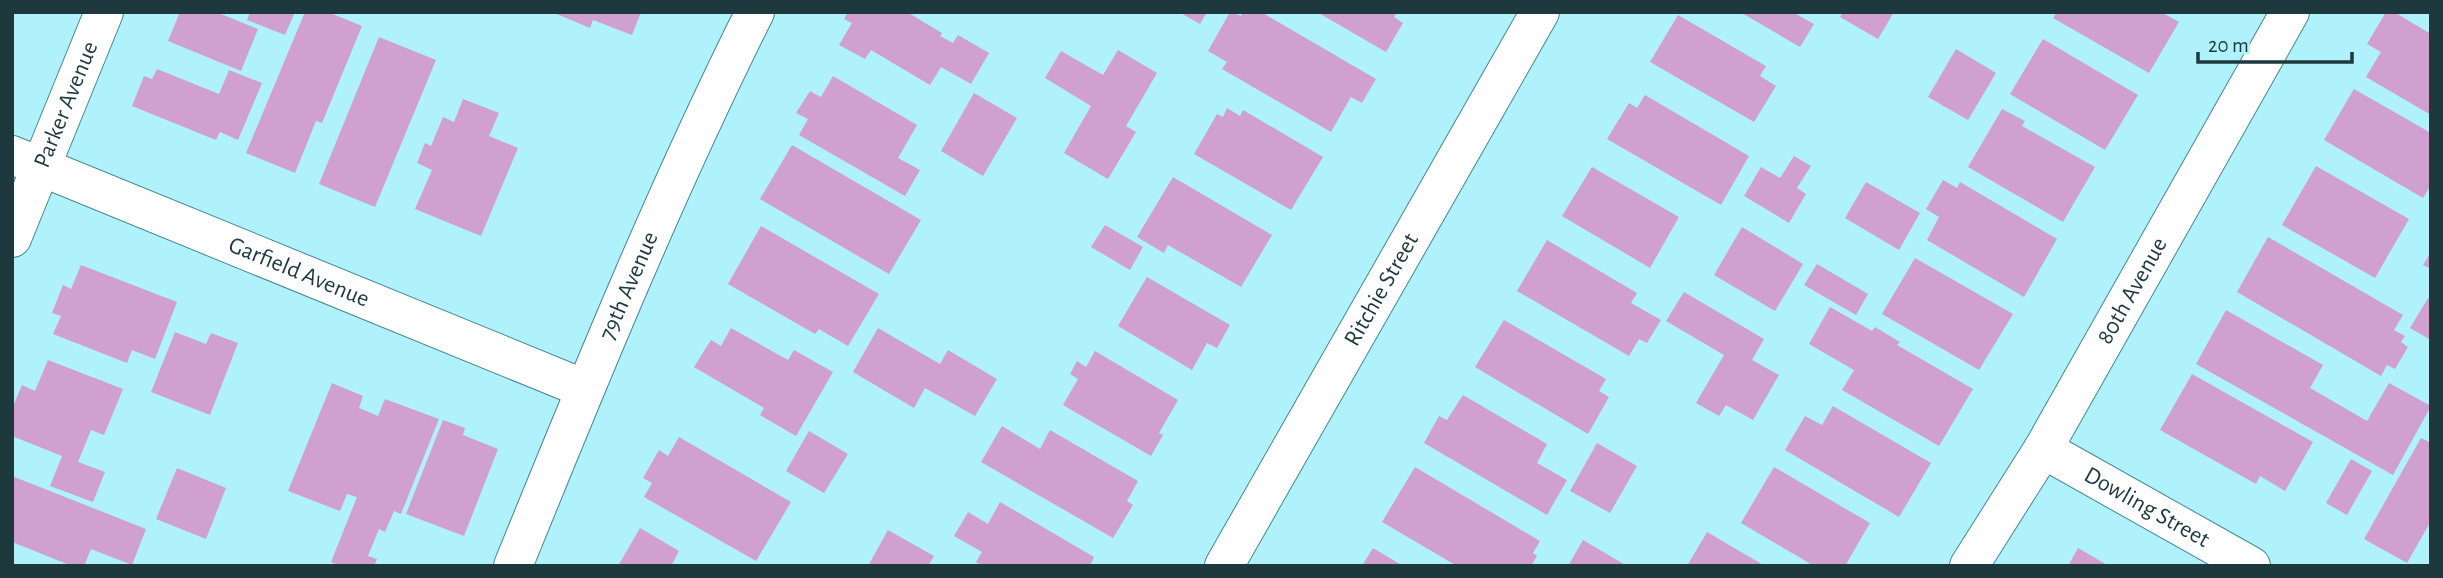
<svg xmlns="http://www.w3.org/2000/svg" width="2443" height="578" font-family="'Alegreya Sans',sans-serif">
	<style>
		.building { fill: #d0a0ce }
		.lines { fill: none; stroke-linecap: round; stroke-linejoin: round }
		.minor-casing { stroke: #468690; stroke-width: 40 }
		.minor { stroke: #fff; stroke-width: 38 }
		.labels { text-anchor: middle; dominant-baseline: central; stroke-width: 5; stroke-linejoin: round; paint-order: stroke }
		.street-label { font-size: 24px; fill: #1e393d; stroke: #b0f2fc }
	</style>
	<rect width="100%" height="100%" fill="#b0f2fc"/>
	<g class="building">
		<polygon points="180,12 216,12 258,29 241,71 168,41"/>
		<polygon points="250,12 290,12 294,14 285,35 247,20"/>
		<polygon points="305,12 328,12 362,26 322,123 316,121 295,173 246,153"/>
		<polygon points="552,12 641,12 632,35 593,20 590,28"/>
		<polygon points="848,12 907,12 942,33 940,36 953,43 958,35 989,53 971,84 941,67 930,85 871,50 865,59 839,45 852,23 844,19"/>
		<polygon points="1179,12 1207,12 1200,24"/>
		<polygon points="1230,12 1241,16 1243,12 1261,12 1376,79 1362,103 1351,97 1331,132 1222,69 1227,62 1208,51"/>
		<polygon points="1317,12 1397,12 1394,17 1403,23 1386,52"/>
		<polygon points="1740,12 1797,12 1796,14 1814,24 1800,47"/>
		<polygon points="1843,12 1894,12 1878,39 1840,17"/>
		<polygon points="2057,12 2161,12 2179,22 2149,73 2053,18"/>
		<polygon points="2386,12 2394,12 2431,34 2431,115 2366,77 2381,52 2367,44"/>
		<polygon points="1678,15 1766,66 1760,76 1776,86 1754,122 1650,62"/>
		<polygon points="379,37 436,60 375,207 319,184"/>
		<polygon points="2043,39 2138,95 2105,150 2010,94"/>
		<polygon points="1956,49 1996,73 1968,120 1928,97"/>
		<polygon points="1118,50 1157,73 1126,126 1136,132 1108,179 1064,153 1091,106 1045,78 1061,51 1103,75"/>
		<polygon points="157,69 219,94 229,70 262,83 238,140 220,132 216,140 132,106 144,76 152,79"/>
		<polygon points="833,76 917,125 898,158 920,170 905,196 799,135 808,119 796,113 810,91 821,97"/>
		<polygon points="2354,89 2431,133 2431,185 2423,198 2324,140"/>
		<polygon points="974,93 1017,118 983,176 941,151"/>
		<polygon points="1645,95 1749,156 1721,205 1607,139 1629,103 1637,108"/>
		<polygon points="463,99 499,113 489,136 518,148 481,236 415,209 432,170 417,163 425,143 431,146 443,117 454,122"/>
		<polygon points="1227,108 1240,116 1243,110 1323,157 1291,210 1194,154 1217,114 1223,117"/>
		<polygon points="2002,109 2025,121 2022,126 2095,167 2063,222 1968,167"/>
		<polygon points="792,145 921,220 889,274 760,199"/>
		<polygon points="1794,156 1811,166 1797,188 1806,194 1789,223 1744,196 1761,167 1780,178"/>
		<polygon points="2316,166 2409,219 2375,278 2282,225"/>
		<polygon points="1592,167 1679,217 1650,268 1562,216"/>
		<polygon points="1173,177 1272,235 1241,287 1168,245 1164,253 1137,237"/>
		<polygon points="1943,180 1957,188 1960,182 2057,239 2024,297 1927,240 1939,217 1926,209"/>
		<polygon points="1866,182 1920,213 1899,250 1845,218"/>
		<polygon points="1105,225 1143,247 1130,270 1091,247"/>
		<polygon points="761,226 879,294 848,346 819,329 815,334 728,284"/>
		<polygon points="1742,227 1803,264 1775,311 1714,275"/>
		<polygon points="2268,237 2403,315 2394,330 2405,336 2401,342 2408,347 2395,369 2387,365 2381,376 2237,292"/>
		<polygon points="1547,240 1637,293 1631,303 1661,320 1647,343 1639,339 1629,356 1517,291"/>
		<polygon points="2431,252 2431,269 2423,265"/>
		<polygon points="1915,258 2013,314 1979,370 1882,314"/>
		<polygon points="1817,264 1868,294 1856,315 1804,285"/>
		<polygon points="81,265 177,302 155,359 132,350 127,363 53,334 61,316 52,313 63,285 71,289"/>
		<polygon points="1147,277 1230,325 1217,348 1207,343 1192,370 1118,326"/>
		<polygon points="1684,292 1764,339 1752,360 1779,375 1753,420 1726,405 1719,416 1696,403 1724,355 1666,321"/>
		<polygon points="2428,298 2431,300 2431,340 2410,328"/>
		<polygon points="1830,307 1872,331 1875,327 1900,342 1897,345 1973,389 1939,446 1842,390 1854,370 1809,344"/>
		<polygon points="2226,310 2323,365 2310,388 2367,421 2389,383 2431,406 2393,475 2196,364"/>
		<polygon points="1504,320 1606,379 1599,391 1609,397 1588,434 1475,367"/>
		<polygon points="731,328 788,360 794,350 833,372 796,436 760,415 764,408 694,367 711,340 721,346"/>
		<polygon points="878,328 940,364 948,350 997,379 975,416 925,388 914,408 853,372"/>
		<polygon points="175,332 206,344 211,333 238,343 210,415 151,392"/>
		<polygon points="1095,351 1178,400 1159,433 1163,435 1151,456 1063,405 1078,379 1070,374 1077,361 1086,367"/>
		<polygon points="48,360 123,389 104,435 91,430 78,462 105,472 93,502 50,486 62,456 12,436 12,409 22,385 35,391"/>
		<polygon points="2192,374 2313,442 2285,491 2260,476 2256,484 2160,430"/>
		<polygon points="332,383 363,396 359,408 378,416 385,399 439,419 401,514 394,511 385,532 379,529 368,556 377,559 374,566 340,566 331,562 357,497 347,494 340,511 288,491"/>
		<polygon points="1463,395 1547,444 1537,463 1567,480 1547,515 1424,443 1439,416 1447,420"/>
		<polygon points="1833,406 1931,463 1899,517 1785,450 1805,416 1822,425"/>
		<polygon points="443,420 465,428 463,435 498,449 464,536 406,514"/>
		<polygon points="1002,426 1040,449 1050,430 1138,481 1127,501 1133,505 1113,538 981,462"/>
		<polygon points="809,431 848,454 824,493 786,471"/>
		<polygon points="679,437 791,502 756,561 644,497 652,483 643,478 659,450 668,456"/>
		<polygon points="2421,438 2431,443 2431,521 2407,563 2364,539"/>
		<polygon points="1597,443 1637,466 1610,513 1570,491"/>
		<polygon points="2351,459 2372,471 2347,515 2326,503"/>
		<polygon points="1415,467 1540,541 1533,553 1537,556 1531,566 1457,566 1382,522"/>
		<polygon points="1774,467 1870,523 1845,566 1814,566 1741,523"/>
		<polygon points="177,468 226,488 206,539 156,519"/>
		<polygon points="12,476 146,529 132,565 91,549 84,566 72,566 12,542"/>
		<polygon points="1000,502 1094,557 1090,566 982,566 976,562 982,552 954,536 968,512 988,524"/>
		<polygon points="640,528 679,551 671,566 618,566"/>
		<polygon points="888,530 934,556 928,566 868,566"/>
		<polygon points="1707,532 1765,566 1687,566"/>
		<polygon points="1583,540 1627,566 1568,566"/>
		<polygon points="1373,548 1403,566 1362,566"/>
		<polygon points="2078,548 2109,566 2068,566"/>
	</g>
	<g class="lines">
		<defs>
			<g id="minor">
				<path id="s1" d="M12 155 585 389"/>
				<path id="s2" d="M12 238 104 12"/>
				<path id="s3" d="M2043 449 2251 566"/>
				<path id="s4" d="M513 566C589 379 665 192 755 12"/>
				<path id="s5" d="M1224 566 1540 12"/>
				<path id="s6" d="M1969 566 2043 449 2290 12"/>
			</g>
		</defs>
		<use href="#minor" class="minor-casing"/>
		<use href="#minor" class="minor"/>
	</g>
	<g class="labels">
		<g class="street-label">
			<text stroke="none"><textPath href="#s2" startOffset="144">Parker Avenue</textPath></text>
			<text stroke="none"><textPath href="#s1" startOffset="310">Garfield Avenue</textPath></text>
			<text stroke="none"><textPath href="#s4" startOffset="303">79th Avenue</textPath></text>
			<text stroke="none"><textPath href="#s5" startOffset="318">Ritchie Street</textPath></text>
			<text stroke="none"><textPath href="#s6" startOffset="320">80th Avenue</textPath></text>
			<text stroke="none"><textPath href="#s3" startOffset="119">Dowling Street</textPath></text>
		</g>
	</g>
	<rect width="2443" height="578" fill="none" stroke="#1e393d" stroke-width="28"/>
	<path d="M2198 52v10h154v-10" fill="none" stroke="#1e393d" stroke-width="3.5"/>
	<text x="2208" y="52" font-size="21" fill="#1e393d" stroke="#b0f2fc" stroke-width="5" paint-order="stroke">20 m</text>
</svg>
